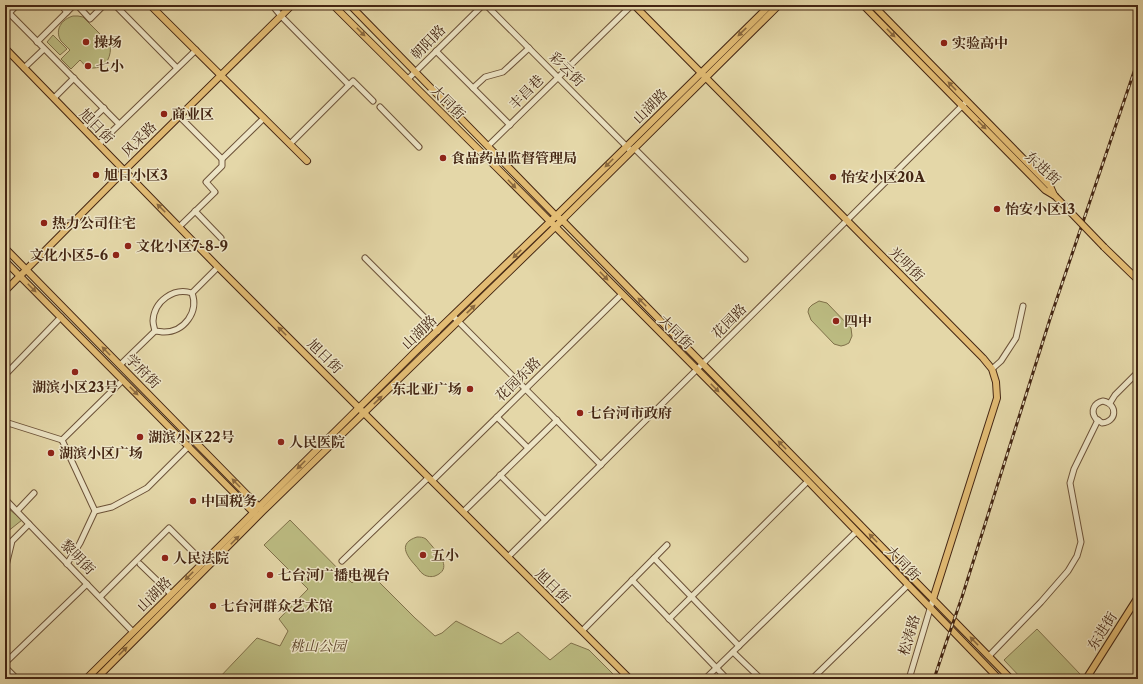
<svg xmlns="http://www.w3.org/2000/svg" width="1143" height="684" font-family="'Libre Caslon Text','Noto Serif SC',serif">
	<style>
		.green { fill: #bcbc82; stroke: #80714a }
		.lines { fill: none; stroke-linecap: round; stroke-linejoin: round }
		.minor-casing { stroke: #6c5238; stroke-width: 7 }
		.major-casing { stroke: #442613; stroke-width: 8 }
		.minor { stroke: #ede5c6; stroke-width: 5 }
		.major { stroke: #e2bc74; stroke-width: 6 }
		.rail-casing { stroke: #442613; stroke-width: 3 }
		.rail { stroke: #ede5c6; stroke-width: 1.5; stroke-dasharray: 4.5; stroke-linecap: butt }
		.major-bridge-casing { stroke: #442613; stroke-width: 8; stroke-linecap: butt }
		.major-bridge { stroke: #e2bc74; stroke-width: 6 }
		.oneway { fill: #8b6a3f }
		.poi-dot { fill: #8f2418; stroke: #ede5c6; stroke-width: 1.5 }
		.labels { text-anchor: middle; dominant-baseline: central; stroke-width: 3; stroke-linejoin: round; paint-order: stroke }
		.poi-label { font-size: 14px; font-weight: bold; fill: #442613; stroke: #ede5c6; text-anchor: start }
		.street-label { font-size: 14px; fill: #442613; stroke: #ede5c6 }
		.park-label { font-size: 14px; font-style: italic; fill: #5c4429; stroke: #ede5c6 }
	</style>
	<rect width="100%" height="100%" fill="#e4d7a8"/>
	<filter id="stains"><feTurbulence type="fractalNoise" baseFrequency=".005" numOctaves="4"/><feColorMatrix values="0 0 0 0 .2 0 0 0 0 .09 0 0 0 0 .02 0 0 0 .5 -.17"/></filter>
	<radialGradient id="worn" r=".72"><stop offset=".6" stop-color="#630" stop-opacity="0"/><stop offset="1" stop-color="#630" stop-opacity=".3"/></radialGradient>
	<g class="green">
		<path d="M73 16H78L83 17 110 44C112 55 107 68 94 68 92 68 89 68 87 67 85 66 82 62 80 60L71 69 61 59 70 50C67 47 64 44 61 41 54 30 62 19 73 16Z"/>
		<polygon points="53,35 67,49 60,55 47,42"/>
		<polygon points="819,301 827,303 851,328 852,336 849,343 845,345 841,346 834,344 811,320 808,312 809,308 812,305"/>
		<polygon points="9,509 22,520 7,532 5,537 5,510"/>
		<polygon points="290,520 352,583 366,569 415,618 435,636 442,633 456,621 501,644 518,632 550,660 571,643 589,650 618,679 218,679 257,638 280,646 288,631 279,619 308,589 264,545"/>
		<path d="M417 537C420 537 423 537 426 539 428 541 430 544 432 546 439 554 453 569 435 576 432 577 427 577 423 574 420 572 418 568 415 565 406 555 398 543 417 537Z"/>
		<polygon points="1037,629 1080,674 1076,679 1022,679 1004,660"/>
	</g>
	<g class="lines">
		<defs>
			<g id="minor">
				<polyline points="61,5 67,12"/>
				<polyline points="77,5 90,19 104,5"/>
				<polyline points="115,5 177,68"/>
				<polyline points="272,5 281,16 349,85"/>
				<polyline points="486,5 629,149"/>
				<polyline points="9,13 119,124"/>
				<polyline points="5,17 17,5"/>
				<polyline points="37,42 74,5"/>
				<polyline points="436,51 510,125"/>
				<polyline points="24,68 44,49"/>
				<polyline points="408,79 483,5"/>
				<polyline points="473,88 485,77 503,72 529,48"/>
				<polyline points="54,98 74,78"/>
				<polyline points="380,107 419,147"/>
				<polyline points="179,116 222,159 264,118"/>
				<polyline points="83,128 104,108"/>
				<polyline points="99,144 196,50"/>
				<polyline points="290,144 353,81 373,101"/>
				<polyline points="488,146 632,5"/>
				<polyline points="634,148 745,259"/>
				<polyline points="195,211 221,238"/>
				<polyline points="179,227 215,192 206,182 222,166 222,159"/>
				<polyline points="365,258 438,331"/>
				<polyline points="453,316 601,465"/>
				<path d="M155 331C154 327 153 324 153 321 154 301 174 287 192 293L218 267"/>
				<path d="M120 365 155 331C158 331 161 332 164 332 184 332 199 312 192 293"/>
				<polyline points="992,369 1001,361 1016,338 1023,306"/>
				<polyline points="5,375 61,317"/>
				<path d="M1103 401C1118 404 1117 422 1102 423L1098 420 1096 419C1090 411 1094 403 1103 401Z"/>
				<polyline points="1110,403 1115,395 1138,372"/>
				<polyline points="497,417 528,448"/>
				<polyline points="5,422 62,440 123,380"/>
				<polyline points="62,440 95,511 80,543 67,564"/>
				<polyline points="500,475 545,520"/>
				<polyline points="432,481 622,294"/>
				<polyline points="5,499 133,632"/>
				<polyline points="17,511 34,493"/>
				<polyline points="95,511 112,507 147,488 189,446"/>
				<polyline points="463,512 557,420"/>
				<polyline points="508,557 965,103"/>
				<polyline points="654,558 739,646"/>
				<polyline points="342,561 428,478"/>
				<polyline points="140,564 171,594"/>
				<polyline points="5,570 12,541 29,524"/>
				<polyline points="632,580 727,679"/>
				<polyline points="100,597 169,528 203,562"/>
				<polyline points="669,619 808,481"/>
				<polyline points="582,631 667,545"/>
				<polyline points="733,652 761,679"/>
				<polyline points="989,656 1041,602 1068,571 1077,556 1081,542 1070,483 1074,469 1098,420"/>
				<polyline points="5,663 87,584"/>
				<polyline points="5,667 17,679"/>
				<polyline points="815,676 908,585"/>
				<polyline points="705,679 856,532"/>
				<polyline points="909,679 933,599"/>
			</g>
			<g id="major">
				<polyline points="150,5 307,161"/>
				<polyline points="333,5 498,169 808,481 999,679"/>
				<polyline points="350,5 556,216 562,220 1011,679"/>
				<polyline points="634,5 983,358 992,369 996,382 997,398 933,599"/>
				<polyline points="863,5 1045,190 1055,196"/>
				<polyline points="873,5 1050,186 1054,195"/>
				<polyline points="5,48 218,267 630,679"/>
				<polyline points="1104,247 1138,280"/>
				<polyline points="5,248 261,509"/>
				<polyline points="5,261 255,514"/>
				<polyline points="5,291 124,171 292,5"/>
				<polyline points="86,679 415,352 556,216 770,5"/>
				<polyline points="96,679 263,511 555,227 779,5"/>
				<polyline points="1086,679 1138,597"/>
			</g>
		</defs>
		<use href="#minor" class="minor-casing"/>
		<use href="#major" class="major-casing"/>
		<use href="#minor" class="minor"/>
		<use href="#major" class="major"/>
		<defs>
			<polyline id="rail" points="934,679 945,646 962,597 1050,319 1138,60"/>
		</defs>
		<use href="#rail" class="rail-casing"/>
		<use href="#rail" class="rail"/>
		<defs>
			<polyline id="major-bridge" points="1055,196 1104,247"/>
		</defs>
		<use href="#major-bridge" class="major-bridge-casing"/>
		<use href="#major-bridge" class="major-bridge"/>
	</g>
	<defs><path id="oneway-solid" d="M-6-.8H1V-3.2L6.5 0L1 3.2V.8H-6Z"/></defs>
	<g class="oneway">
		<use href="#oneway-solid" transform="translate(361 32) rotate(45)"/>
		<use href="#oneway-solid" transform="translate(742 32) rotate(136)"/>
		<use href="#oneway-solid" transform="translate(891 33) rotate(45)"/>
		<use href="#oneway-solid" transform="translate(952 86) rotate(-134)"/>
		<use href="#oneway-solid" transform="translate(982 125) rotate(45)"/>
		<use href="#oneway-solid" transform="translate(609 163) rotate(135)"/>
		<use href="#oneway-solid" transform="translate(512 184) rotate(46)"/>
		<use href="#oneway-solid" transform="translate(161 208) rotate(-135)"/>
		<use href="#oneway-solid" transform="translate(517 254) rotate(136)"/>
		<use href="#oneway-solid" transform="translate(604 276) rotate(46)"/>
		<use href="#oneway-solid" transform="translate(32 288) rotate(45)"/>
		<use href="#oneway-solid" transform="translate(642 302) rotate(-135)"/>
		<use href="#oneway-solid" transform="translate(471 309) rotate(-44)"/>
		<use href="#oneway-solid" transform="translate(282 331) rotate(-135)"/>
		<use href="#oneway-solid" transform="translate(106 351) rotate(-134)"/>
		<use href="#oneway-solid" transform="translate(715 388) rotate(45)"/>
		<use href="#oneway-solid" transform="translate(134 391) rotate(45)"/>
		<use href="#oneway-solid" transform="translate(378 400) rotate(-44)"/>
		<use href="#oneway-solid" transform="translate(782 445) rotate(-134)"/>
		<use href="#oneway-solid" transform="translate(301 465) rotate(135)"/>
		<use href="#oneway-solid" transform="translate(236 483) rotate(-134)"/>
		<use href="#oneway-solid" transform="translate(873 538) rotate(-134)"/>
		<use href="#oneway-solid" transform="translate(235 540) rotate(-45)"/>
		<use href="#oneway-solid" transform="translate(189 576) rotate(135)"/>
		<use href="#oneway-solid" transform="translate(974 641) rotate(-134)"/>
		<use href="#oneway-solid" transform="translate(123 651) rotate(-45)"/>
	</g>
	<g class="poi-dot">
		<circle cx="86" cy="42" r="4"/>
		<circle cx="944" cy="43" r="4"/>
		<circle cx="88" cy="66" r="4"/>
		<circle cx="164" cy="114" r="4"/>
		<circle cx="443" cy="158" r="4"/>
		<circle cx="96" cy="175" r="4"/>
		<circle cx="833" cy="177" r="4"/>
		<circle cx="997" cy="209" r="4"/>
		<circle cx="44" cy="223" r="4"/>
		<circle cx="128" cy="246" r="4"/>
		<circle cx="116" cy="255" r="4"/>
		<circle cx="836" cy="321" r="4"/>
		<circle cx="75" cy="372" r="4"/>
		<circle cx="470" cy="389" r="4"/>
		<circle cx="580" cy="413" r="4"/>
		<circle cx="140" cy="437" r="4"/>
		<circle cx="281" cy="442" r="4"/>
		<circle cx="51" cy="453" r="4"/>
		<circle cx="193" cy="501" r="4"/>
		<circle cx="423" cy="555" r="4"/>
		<circle cx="165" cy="558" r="4"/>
		<circle cx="270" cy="575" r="4"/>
		<circle cx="213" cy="606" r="4"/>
	</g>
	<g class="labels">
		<g class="poi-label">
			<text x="94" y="42">操场</text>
			<text x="952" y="43">实验高中</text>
			<text x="96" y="66">七小</text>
			<text x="172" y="114">商业区</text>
			<text x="451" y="158">食品药品监督管理局</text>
			<text x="104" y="175">旭日小区3</text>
			<text x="841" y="177">怡安小区20A</text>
			<text x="1005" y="209">怡安小区13</text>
			<text x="52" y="223">热力公司住宅</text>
			<text x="136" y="246">文化小区7-8-9</text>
			<text x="108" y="255" text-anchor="end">文化小区5-6</text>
			<text x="844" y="321">四中</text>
			<text x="75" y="387" text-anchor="middle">湖滨小区23号</text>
			<text x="462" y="389" text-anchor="end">东北亚广场</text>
			<text x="588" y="413">七台河市政府</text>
			<text x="148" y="437">湖滨小区22号</text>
			<text x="289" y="442">人民医院</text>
			<text x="59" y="453">湖滨小区广场</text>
			<text x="201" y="501">中国税务</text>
			<text x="431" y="555">五小</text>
			<text x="173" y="558">人民法院</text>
			<text x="278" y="575">七台河广播电视台</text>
			<text x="221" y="606">七台河群众艺术馆</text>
		</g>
		<g class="street-label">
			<text transform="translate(428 42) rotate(-45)">朝阳路</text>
			<text transform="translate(567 69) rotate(45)">彩云街</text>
			<text transform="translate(526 92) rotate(-45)">丰昌巷</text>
			<text transform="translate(448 102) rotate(45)">大同街</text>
			<text transform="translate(650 106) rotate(-45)">山湖路</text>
			<text transform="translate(97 126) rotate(46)">旭日街</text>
			<text transform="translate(139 139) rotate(-45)">风采路</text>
			<text transform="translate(1043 168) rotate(42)">东进街</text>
			<text transform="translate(907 264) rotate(45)">光明街</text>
			<text transform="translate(729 321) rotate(-45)">花园路</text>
			<text transform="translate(419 332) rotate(-44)">山湖路</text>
			<text transform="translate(676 332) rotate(45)">大同街</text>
			<text transform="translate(325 356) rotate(45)">旭日街</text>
			<text transform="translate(143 371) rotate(45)">学府街</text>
			<text transform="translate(518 379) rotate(-44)">花园东路</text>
			<text transform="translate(78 557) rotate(46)">黎明街</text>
			<text transform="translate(903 563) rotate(46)">大同街</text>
			<text transform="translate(553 586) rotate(45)">旭日街</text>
			<text transform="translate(154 594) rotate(-45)">山湖路</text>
			<text transform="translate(1102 631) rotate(-58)">东进街</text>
			<text transform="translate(909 635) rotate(-73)">松涛路</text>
		</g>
		<g class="park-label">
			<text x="318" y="646">桃山公园</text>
		</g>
	</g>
	<rect width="1143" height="684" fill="none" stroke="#e4d7a8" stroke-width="20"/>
	<rect x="6" y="6" width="1131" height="672" fill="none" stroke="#442613" stroke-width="2"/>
	<rect x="10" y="10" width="1123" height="664" fill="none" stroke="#442613"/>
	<rect width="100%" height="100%" filter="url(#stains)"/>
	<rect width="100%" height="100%" fill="url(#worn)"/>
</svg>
